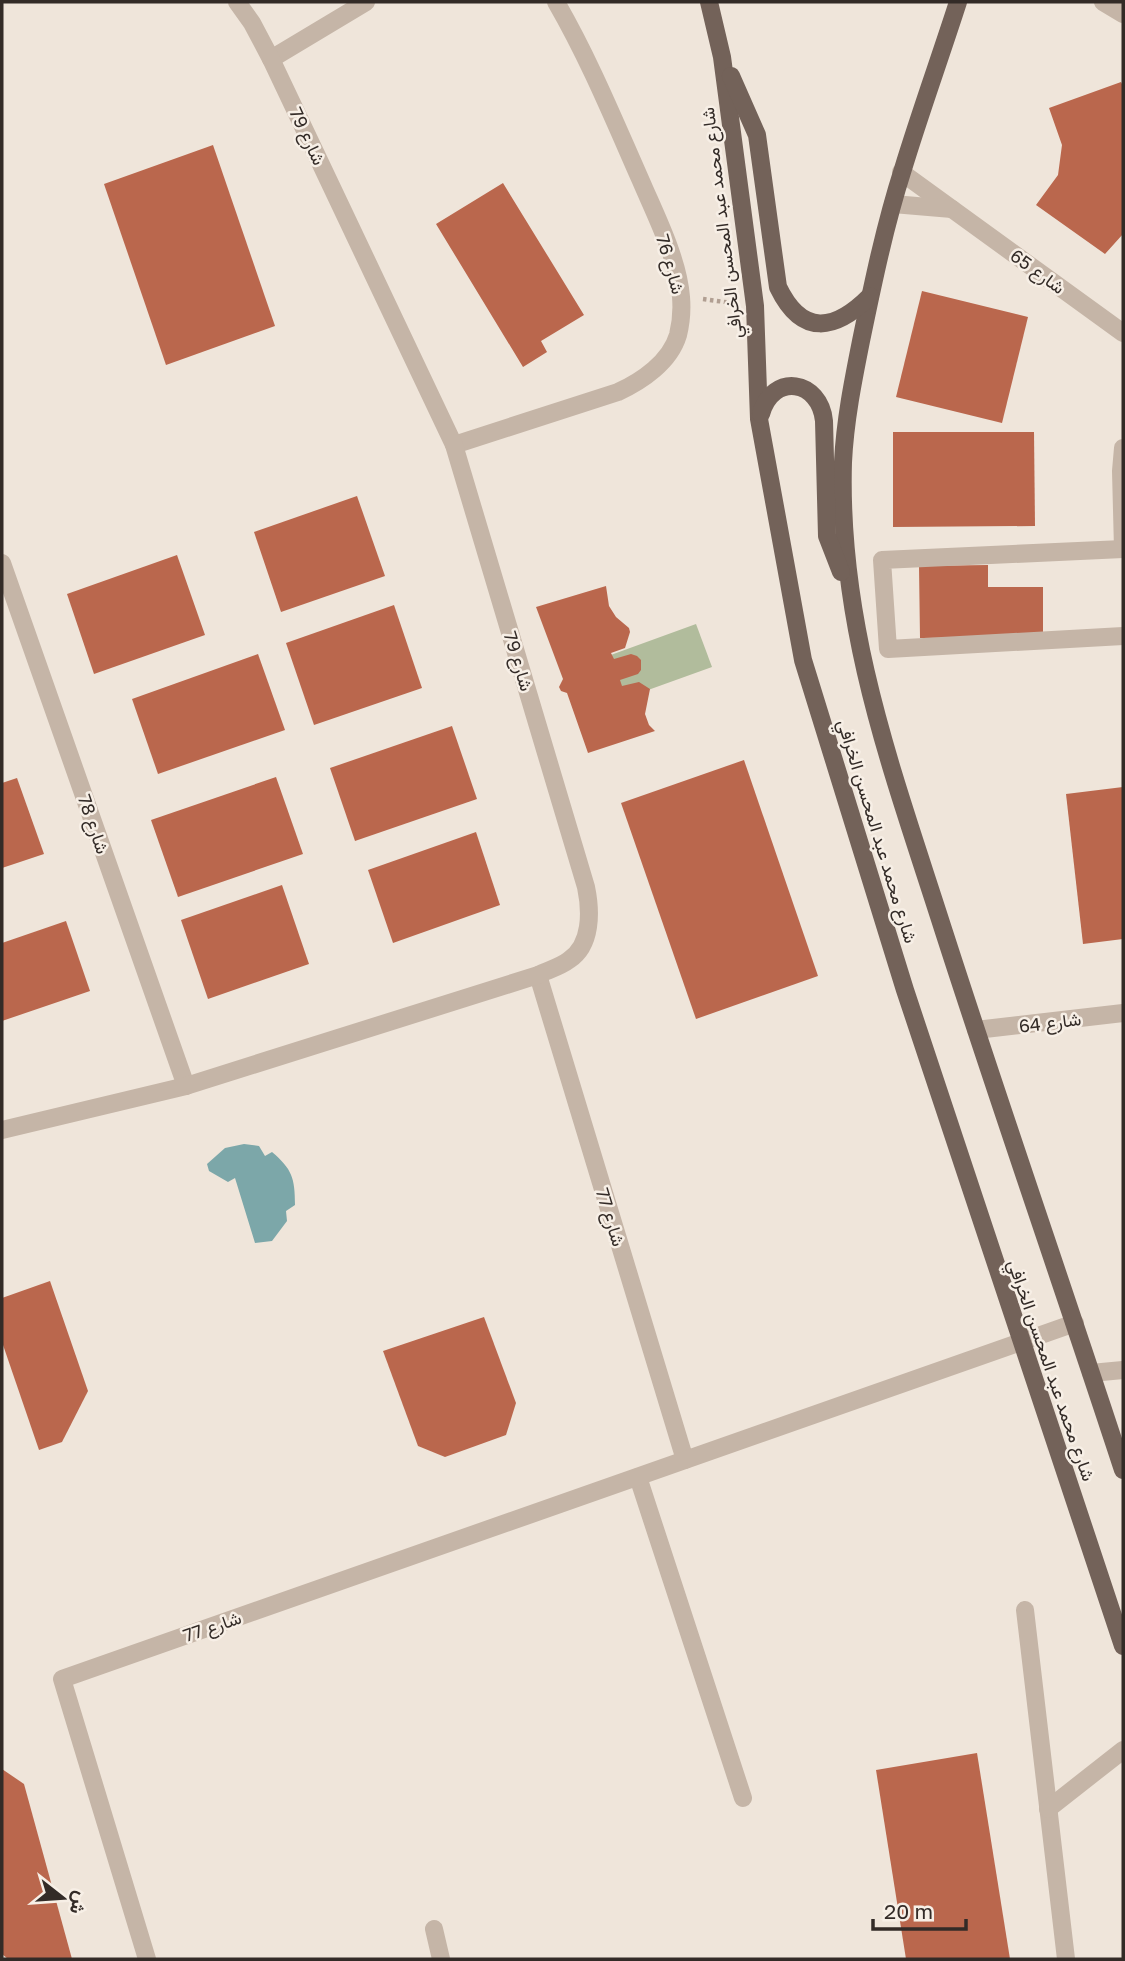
<svg xmlns="http://www.w3.org/2000/svg" width="1125" height="1961" font-family="'Golos Text',Vazirmatn,sans-serif">
	<style>
		.green { fill: #b1bc9c }
		.water { fill: #7ca7a9 }
		.building { fill: #ba674d }
		.lines { fill: none; stroke-linecap: round; stroke-linejoin: round }
		.path { stroke: #b19f92; stroke-width: 4.5; stroke-dasharray: 3.5 3.5; stroke-linecap: butt }
		.minor { stroke: #c5b5a7; stroke-width: 18 }
		.major { stroke: #736259; stroke-width: 18 }
		.labels { text-anchor: middle; dominant-baseline: central; stroke-width: 5; stroke-linejoin: round; paint-order: stroke }
		.street-label { font-size: 18px; fill: #332b27; stroke: #f7efe6 }
	</style>
	<rect width="100%" height="100%" fill="#efe5da"/>
	<polygon class="green" points="696,624 712,667 612,703 597,660"/>
	<path class="water" d="M244 1144 259 1146 265 1156 272 1152C292 1169 295 1178 295 1205L286 1211 287 1221 272 1241 255 1243 235 1178 228 1182 209 1171 207 1164 225 1148Z"/>
	<g class="building">
		<polygon points="1121,82 1123,86 1123,234 1105,254 1036,205 1058,175 1062,145 1049,108"/>
		<polygon points="213,145 275,326 166,365 104,184"/>
		<polygon points="503,183 584,315 541,341 547,352 523,367 436,224"/>
		<polygon points="922,291 1028,317 1002,423 896,397"/>
		<polygon points="893,432 1034,432 1035,526 893,527"/>
		<polygon points="357,496 385,576 281,612 254,532"/>
		<polygon points="177,555 205,635 94,674 67,594"/>
		<polygon points="988,565 988,587 1043,587 1043,637 920,638 919,566"/>
		<polygon points="606,586 609,606 616,617 629,628 630,632 625,648 611,653 614,659 631,654 637,656 641,660 641,670 638,674 620,680 622,686 639,682 650,689 645,714 649,725 655,731 588,753 567,693 561,691 559,687 563,679 536,607"/>
		<polygon points="394,605 422,688 314,725 286,643"/>
		<polygon points="258,654 285,730 158,774 132,699"/>
		<polygon points="452,726 477,799 355,841 330,768"/>
		<polygon points="744,760 818,976 696,1019 621,803"/>
		<polygon points="276,777 303,854 178,897 151,820"/>
		<polygon points="17,778 44,854 2,868 2,783"/>
		<polygon points="1123,787 1123,939 1083,944 1066,794"/>
		<polygon points="476,832 500,905 393,943 368,870"/>
		<polygon points="282,885 309,964 208,999 181,920"/>
		<polygon points="66,921 90,991 2,1021 2,943"/>
		<polygon points="50,1281 88,1391 62,1442 39,1450 2,1342 2,1298"/>
		<polygon points="484,1317 516,1403 506,1435 445,1457 418,1446 383,1351"/>
		<polygon points="977,1753 1010,1959 906,1959 876,1770"/>
		<polygon points="2,1769 24,1784 72,1959 8,1959 2,1954"/>
	</g>
	<g class="lines">
		<polyline class="path" points="703,299 732,303"/>
		<g class="minor">
			<polyline points="1103,2 1123,14"/>
			<polyline points="271,59 366,2"/>
			<polyline points="901,172 1123,333"/>
			<polyline points="893,204 952,209"/>
			<path d="M454 445 618 392C642 381 670 362 678 335 681 323 682 309 681 297 678 259 656 216 641 181 614 120 589 59 556 2"/>
			<polyline points="1123,448 1121,471 1123,549"/>
			<polyline points="1123,549 882,560 888,649 1123,636"/>
			<polyline points="2,563 186,1086"/>
			<polyline points="538,975 685,1460"/>
			<polyline points="976,1030 1123,1013"/>
			<path d="M2 1130 186 1086 538 975C548 970 560 967 569 960 592 945 591 911 586 887L454 445 271 59 252 23 237 2"/>
			<polyline points="1091,1373 1123,1370"/>
			<polyline points="638,1477 743,1798"/>
			<polyline points="1025,1610 1066,1959"/>
			<polyline points="1048,1809 1123,1750"/>
			<polyline points="434,1929 441,1959"/>
			<polyline points="147,1959 62,1679 1075,1323"/>
		</g>
		<g class="major">
			<polyline points="709,2 722,57 755,306 759,419 803,660 905,990 1123,1646"/>
			<path d="M958 2C940 58 920 113 903 169 885 225 873 283 861 341 853 381 845 421 843 462 838 630 894 775 944 932 1002 1112 1064 1290 1123 1470"/>
			<path d="M731 76 757 135 778 287C802 337 835 331 870 296"/>
			<path d="M761 414C773 372 820 380 824 421L827 536 841 572"/>
		</g>
	</g>
	<g class="labels">
		<g class="street-label">
			<text transform="translate(308 136) rotate(65)">شارع 79</text>
			<text transform="translate(721 223) rotate(-97)">شارع محمد عبد المحسن الخرافي</text>
			<text transform="translate(671 264) rotate(74)">شارع 76</text>
			<text transform="translate(1038 271) rotate(36)">شارع 65</text>
			<text transform="translate(519 661) rotate(73)">شارع 79</text>
			<text transform="translate(94 824) rotate(71)">شارع 78</text>
			<text transform="translate(878 831) rotate(73)">شارع محمد عبد المحسن الخرافي</text>
			<text transform="translate(1050 1022) rotate(-7)">شارع 64</text>
			<text transform="translate(611 1217) rotate(73)">شارع 77</text>
			<text transform="translate(1052 1370) rotate(71)">شارع محمد عبد المحسن الخرافي</text>
			<text transform="translate(212 1626) rotate(-19)">شارع 77</text>
		</g>
	</g>
	<rect width="1125" height="1961" fill="none" stroke="#332b27" stroke-width="7"/>
	<g transform="translate(63 1898) rotate(107)" stroke="#f7efe6" stroke-width="5" paint-order="stroke">
	<path d="M0-5L12 26L0 18L-12 26Z" fill="#332b27"/>
	<text y="-10" font-size="19" font-weight="bold" text-anchor="middle" fill="#332b27">ش</text>
	</g>
	<path d="M873 1919v10h93v-10" fill="none" stroke="#332b27" stroke-width="3.5"/>
	<text x="884" y="1919" font-size="21" fill="#332b27" stroke="#f7efe6" stroke-width="5" paint-order="stroke">20 m</text>
</svg>
